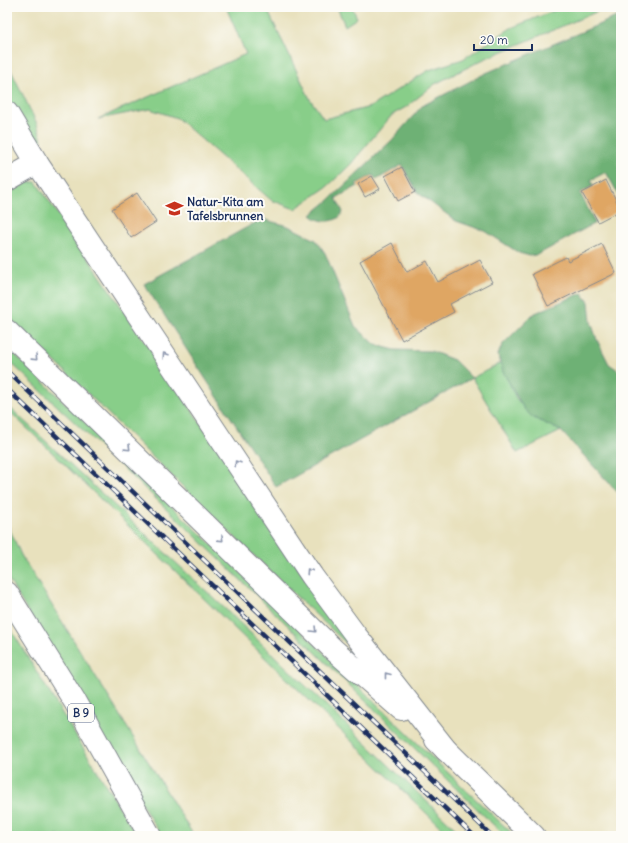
<svg xmlns="http://www.w3.org/2000/svg" width="628" height="843" font-family="Delius,sans-serif">
	<style>
		.green { fill: #88ce89; stroke: #527e74 }
		.forest { fill: #6eb175; stroke: #44706a }
		.building { fill: #dfa664 }
		.lines { fill: none; stroke-linecap: round; stroke-linejoin: round }
		.secondary-casing { stroke: #82888e; stroke-width: 24 }
		.primary-casing { stroke: #82888e; stroke-width: 24 }
		.secondary { stroke: #fff; stroke-width: 22 }
		.primary { stroke: #fff; stroke-width: 22 }
		.rail-casing { stroke: #1b2f5e; stroke-width: 4.5 }
		.rail { stroke: #fdfcf7; stroke-width: 3; stroke-dasharray: 9; stroke-linecap: butt }
		.oneway { stroke: #8d97ae }
		.labels { text-anchor: middle; dominant-baseline: central; stroke-width: 4; stroke-linejoin: round; paint-order: stroke }
		.shield { fill: #fdfcf7; stroke: #5f6c8c; stroke-width: 1 }
		.shield-label { font-size: 11px; font-weight: bold; fill: #1b2f5e }
		.poi-label { font-size: 12px; font-weight: bold; fill: #1b2f5e; stroke: #fdfcf7; text-anchor: start }
	</style>
	<rect width="100%" height="100%" fill="#fdfcf7"/>
	<filter id="ink" filterUnits="userSpaceOnUse"><feTurbulence type="fractalNoise" baseFrequency=".025" numOctaves="2"/><feDisplacementMap in="SourceGraphic" scale="8" xChannelSelector="R" yChannelSelector="G"/><feConvolveMatrix kernelMatrix="1 2 1 2 8 2 1 2 1" color-interpolation-filters="sRGB"/></filter>
	<filter id="wash" filterUnits="userSpaceOnUse"><feTurbulence type="fractalNoise" baseFrequency=".012" numOctaves="4" result="noise"/><feDisplacementMap in="SourceGraphic" scale="16" xChannelSelector="R" yChannelSelector="G"/><feGaussianBlur stdDeviation="0.9" result="paint"/><feColorMatrix in="noise" values="0 0 0 0 0 0 0 0 0 0 0 0 0 0 0 0 0 1.4 0 .05"/><feComposite in="paint" operator="in"/></filter>
	<g filter="url(#wash)">
		<rect width="100%" height="100%" fill="#e8e1bd"/>
		<g class="green">
			<polygon points="226,7 266,7 310,99 324,119 370,107 429,70 463,59 511,28 563,7 608,7 484,59 435,84 406,107 392,115 350,165 328,186 295,209 271,200 177,118 150,109 98,119 246,54"/>
			<polygon points="337,7 352,7 357,18 345,26"/>
			<polygon points="7,62 37,124 42,140 38,144 33,144 7,98"/>
			<path d="M28 182H36L349 640 345 642C230 535 120 424 7 315V194Z"/>
			<polygon points="7,347 468,792 515,836 505,836 186,527 7,359"/>
			<polygon points="501,363 516,398 532,417 561,431 517,453 472,378"/>
			<polygon points="7,405 217,601 463,836 450,836 7,409"/>
			<polygon points="7,523 21,555 194,836 161,836 7,577"/>
			<polygon points="7,623 137,836 7,836"/>
		</g>
		<g class="forest">
			<path d="M621 15V199L606 172 591 180 593 186 580 193 595 223 539 254 530 256 519 253 485 231 456 221 418 193 402 165 376 180 373 175 356 184 358 186 336 198 343 212C338 224 319 223 311 215L328 201 392 140 422 106 486 73Z"/>
			<polygon points="262,219 288,226 316,240 325,253 355,326 376,345 395,350 431,351 454,360 472,378 276,487 144,284"/>
			<polygon points="582,293 589,302 591,322 597,340 609,364 621,372 621,496 561,431 532,417 524,409 503,372 498,355 502,345 533,314"/>
		</g>
		<g id="blocks">
			<g class="building">
				<polygon points="402,167 415,192 398,201 385,176"/>
				<polygon points="372,176 380,189 365,197 358,184"/>
				<polygon points="606,180 621,210 598,222 582,193"/>
				<polygon points="137,193 156,222 131,238 112,209"/>
				<polygon points="392,243 407,272 427,261 438,282 480,260 492,282 450,304 454,312 402,340 360,261"/>
				<polygon points="602,244 616,273 548,306 532,274 566,257 568,261"/>
			</g>
		</g>
	</g>
	<g filter="url(#ink)">
		<use href="#blocks" fill-opacity="0" stroke="#82888e" stroke-width="1"/>
		<g class="lines">
			<defs>
				<g id="secondary">
					<polyline points="7,113 37,163 312,576 357,637 446,750"/>
					<polyline points="7,180 37,163"/>
					<polyline points="7,331 335,651 401,709"/>
					<polyline points="436,740 534,836"/>
				</g>
				<polyline id="primary" points="7,593 75,702 150,836"/>
			</defs>
			<use href="#secondary" class="secondary-casing"/>
			<use href="#primary" class="primary-casing"/>
			<use href="#secondary" class="secondary"/>
			<use href="#primary" class="primary"/>
			<defs>
				<g id="rail">
					<polyline points="7,371 492,836"/>
					<polyline points="7,389 474,836"/>
				</g>
			</defs>
			<use href="#rail" class="rail-casing"/>
			<use href="#rail" class="rail"/>
		</g>
		<defs><path id="oneway-chevron" d="M-2-3.5L2.5 0L-2 3.5" fill="none" stroke-width="1.6" stroke-linecap="round" stroke-linejoin="round"/></defs>
		<g class="oneway">
			<use href="#oneway-chevron" transform="translate(165 355) rotate(-124)"/>
			<use href="#oneway-chevron" transform="translate(35 358) rotate(44)"/>
			<use href="#oneway-chevron" transform="translate(128 448) rotate(44)"/>
			<use href="#oneway-chevron" transform="translate(237 463) rotate(-124)"/>
			<use href="#oneway-chevron" transform="translate(221 539) rotate(44)"/>
			<use href="#oneway-chevron" transform="translate(309 571) rotate(-124)"/>
			<use href="#oneway-chevron" transform="translate(314 630) rotate(45)"/>
			<use href="#oneway-chevron" transform="translate(387 675) rotate(-128)"/>
		</g>
	</g>
	<defs>
		<symbol id="school-bare" viewBox="-9 -9 18 18"><path d="M0-5L7-2L0 1L-7-2ZM-4 1L0 2.5L4 1V4Q0 6-4 4Z" fill="#c8321e" stroke="#fdfcf7" stroke-width="2.5" paint-order="stroke"/></symbol>
	</defs>
	<g fill-rule="evenodd">
		<use href="#school-bare" x="162" y="196" width="25" height="25"/>
	</g>
	<g class="labels">
		<rect class="shield" x="68" y="704" width="26" height="18" rx="3"/>
		<g class="shield-label">
			<text x="81" y="713">B 9</text>
		</g>
		<g class="poi-label">
			<text x="187" y="201">Natur-Kita am<tspan x="187" dy="14">Tafelsbrunnen</tspan></text>
		</g>
	</g>
	<rect width="628" height="843" fill="none" stroke="#fdfcf7" stroke-width="24"/>
	<path d="M474 44v6h58v-6" fill="none" stroke="#1b2f5e" stroke-width="2"/>
	<text x="480" y="44" font-size="12" fill="#1b2f5e" stroke="#fdfcf7" stroke-width="3" paint-order="stroke">20 m</text>
</svg>
